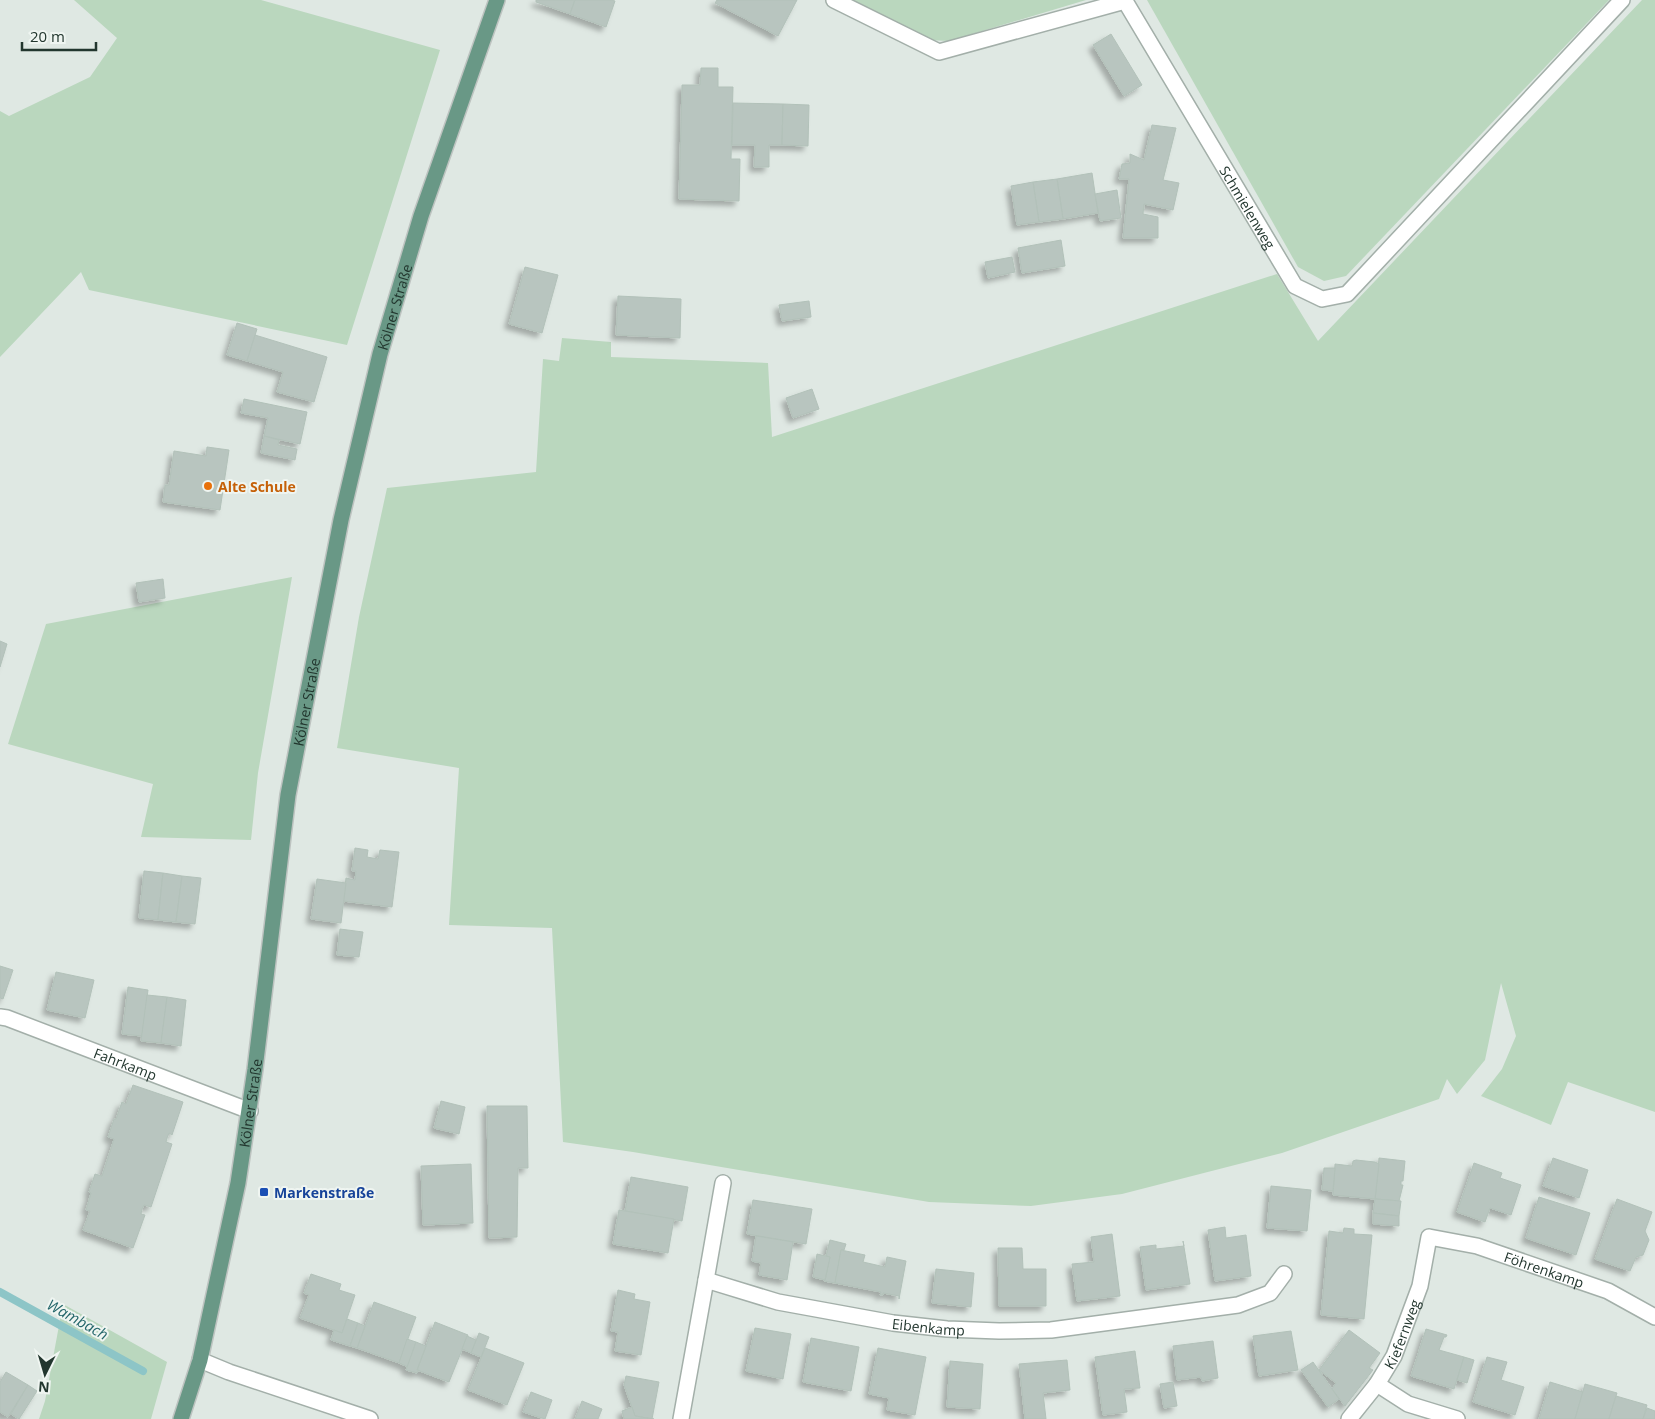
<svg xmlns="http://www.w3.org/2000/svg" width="1655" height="1419" font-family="'Open Sans',sans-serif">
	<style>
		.green { fill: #bad7be }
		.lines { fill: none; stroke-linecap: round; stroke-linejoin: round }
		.stream { stroke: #8dc5c7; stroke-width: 8 }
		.building { fill: #b8c5bf; stroke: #b2c1b9; filter: url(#shadow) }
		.minor-casing { stroke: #a3afa9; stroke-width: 18 }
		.major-casing { stroke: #bdc3c0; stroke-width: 18 }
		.minor { stroke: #fff; stroke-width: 15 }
		.major { stroke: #699886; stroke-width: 15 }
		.food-dot { fill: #e8710a; stroke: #eff5f1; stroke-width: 2 }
		.transit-dot { fill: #1a4fb4; stroke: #eff5f1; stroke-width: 2 }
		.labels { text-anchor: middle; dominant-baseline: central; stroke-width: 4; stroke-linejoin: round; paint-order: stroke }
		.street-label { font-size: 14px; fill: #22362e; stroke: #eff5f1 }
		.food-label { font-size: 14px; font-weight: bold; fill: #c56008; stroke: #eff5f1; text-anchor: start }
		.transit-label { font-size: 14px; font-weight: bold; fill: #164399; stroke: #eff5f1; text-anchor: start }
		.water-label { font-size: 15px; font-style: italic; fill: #24666a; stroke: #eff5f1 }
	</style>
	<defs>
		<filter id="shadow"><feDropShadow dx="-4.5" dy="4.5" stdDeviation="2.5" flood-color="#0004"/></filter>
	</defs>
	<rect width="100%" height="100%" fill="#dfe8e3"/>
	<g class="green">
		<polygon points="74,0 261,0 440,50 347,345 89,290 81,272 0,357 0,111 9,116 90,77 117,38"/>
		<polygon points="850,0 1086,0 949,41 927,40"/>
		<polygon points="1147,0 1609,0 1346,276 1324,281 1298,267"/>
		<polygon points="1642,0 1655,0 1655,1112 1568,1082 1551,1125 1481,1096 1502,1069 1516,1036 1501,983 1485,1060 1457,1094 1447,1079 1439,1099 1282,1153 1122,1194 1031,1206 929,1202 633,1152 563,1142 552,928 449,925 459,768 337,748 359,617 387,488 536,472 543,359 559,361 562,338 611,342 611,357 768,363 772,437 1277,274 1318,341"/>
		<polygon points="292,577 258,773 251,840 141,837 153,784 8,744 46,624"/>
		<polygon points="63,1304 167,1362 151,1419 39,1419 45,1401"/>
	</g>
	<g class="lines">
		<polyline class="stream" points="0,1292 143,1371"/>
	</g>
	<g class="building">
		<polygon points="536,0 575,0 570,14 536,2"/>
		<polygon points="575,0 611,0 615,1 606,27 570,14"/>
		<polygon points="717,0 797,0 778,36 715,3"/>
		<polygon points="1111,34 1142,85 1124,96 1093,45"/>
		<polygon points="701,68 718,68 718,87 733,87 731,159 740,159 739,201 679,199 682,85 700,85"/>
		<polygon points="733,103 783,104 782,145 769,145 769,167 754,167 755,145 732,145"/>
		<polygon points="783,104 809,105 808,146 782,145"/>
		<polygon points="1152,125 1176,128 1163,180 1179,183 1173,210 1144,204 1143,214 1158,217 1158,238 1123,238 1129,179 1119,179 1122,164 1130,163 1130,154 1144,160"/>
		<polygon points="1092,173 1098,213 1063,219 1057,179"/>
		<polygon points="1057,179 1063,219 1039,222 1033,182"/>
		<polygon points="1033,182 1039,222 1017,225 1011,186"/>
		<polygon points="1117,190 1121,218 1100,221 1095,194"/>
		<polygon points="1061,240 1065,266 1022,273 1018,248"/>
		<polygon points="1012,257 1015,272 988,278 985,262"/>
		<polygon points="525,267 558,275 542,333 509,324"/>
		<polygon points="618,296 681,299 680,338 616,335"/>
		<polygon points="809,301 811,317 782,321 779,305"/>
		<polygon points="237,323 257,329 247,361 227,355"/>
		<polygon points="255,335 327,357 314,402 277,392 283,372 247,361"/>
		<polygon points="812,389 819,409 793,418 786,398"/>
		<polygon points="244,399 307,412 300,444 264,436 268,418 241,413"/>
		<polygon points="264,436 279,440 278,445 297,449 295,460 261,453"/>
		<polygon points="207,447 229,450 220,510 163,502 165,485 169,485 174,451 206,456"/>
		<polygon points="163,579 165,598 139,602 136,583"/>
		<polygon points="0,641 7,644 0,667"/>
		<polygon points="355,848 368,850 367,857 378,859 380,850 399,852 392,907 343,901 346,878 355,880 356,871 352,871"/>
		<polygon points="144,871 163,873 158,920 139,918"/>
		<polygon points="163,873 182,876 176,922 158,920"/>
		<polygon points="182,876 201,878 195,924 176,922"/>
		<polygon points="317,879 346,883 341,923 311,919"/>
		<polygon points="340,929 363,932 359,957 337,955"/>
		<polygon points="0,966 13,970 3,999 0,998"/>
		<polygon points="56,972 94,980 85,1018 47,1010"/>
		<polygon points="128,987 148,990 142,1036 122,1034"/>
		<polygon points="147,995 167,997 161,1043 141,1041"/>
		<polygon points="167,997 186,1000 181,1046 161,1043"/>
		<polygon points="133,1085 183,1102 172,1135 169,1133 167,1138 166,1142 172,1144 151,1207 144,1205 142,1209 141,1214 145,1215 133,1248 83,1230 90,1211 86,1210 91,1193 89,1192 95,1174 102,1176 114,1139 108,1137 114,1119 116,1119 122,1102 126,1104"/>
		<polygon points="441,1101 465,1107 459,1134 434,1128"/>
		<polygon points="487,1106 527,1106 528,1168 518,1168 517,1237 489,1238"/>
		<polygon points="1379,1158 1405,1161 1403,1181 1401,1181 1401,1185 1403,1185 1399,1201 1375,1199"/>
		<polygon points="1553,1158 1588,1170 1579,1198 1543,1186"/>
		<polygon points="1356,1160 1375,1162 1379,1164 1375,1199 1333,1195 1335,1164 1352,1166 1353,1161"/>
		<polygon points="1474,1163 1502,1173 1500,1178 1521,1185 1511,1215 1490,1208 1485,1222 1457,1212"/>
		<polygon points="471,1164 473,1223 423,1225 421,1166"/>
		<polygon points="1324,1168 1335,1168 1333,1191 1322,1190"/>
		<polygon points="631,1177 688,1187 682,1221 625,1211"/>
		<polygon points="1271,1186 1311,1190 1307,1231 1267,1228"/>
		<polygon points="1539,1197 1590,1213 1576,1255 1526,1238"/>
		<polygon points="1375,1199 1401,1201 1399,1216 1373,1213"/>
		<polygon points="1617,1199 1652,1212 1645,1231 1649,1240 1643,1255 1636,1257 1630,1271 1595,1259"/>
		<polygon points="753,1200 812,1209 806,1244 747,1234"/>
		<polygon points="619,1210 674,1219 668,1253 613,1244"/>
		<polygon points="1373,1213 1399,1216 1399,1226 1373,1224"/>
		<polygon points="1225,1227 1226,1238 1246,1235 1251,1276 1215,1281 1208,1230"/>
		<polygon points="1344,1228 1354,1229 1354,1234 1372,1235 1364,1319 1321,1315 1329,1231 1343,1233"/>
		<polygon points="1112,1234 1120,1296 1077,1301 1072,1264 1094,1262 1091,1237"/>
		<polygon points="756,1236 793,1242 787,1280 759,1275 761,1263 752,1261"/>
		<polygon points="830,1240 846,1244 844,1250 841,1250 835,1283 824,1281 825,1280 830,1257 826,1256"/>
		<polygon points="1183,1241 1190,1284 1146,1290 1140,1247 1156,1245 1156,1249 1184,1246"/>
		<polygon points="998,1248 1022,1248 1023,1269 1046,1269 1046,1306 999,1306"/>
		<polygon points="841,1250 865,1255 863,1262 885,1267 887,1257 906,1261 899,1299 899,1296 883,1293 883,1295 880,1295 881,1292 835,1283"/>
		<polygon points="817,1254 830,1257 825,1280 813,1277"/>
		<polygon points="936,1269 974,1273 971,1307 932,1303"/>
		<polygon points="311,1274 341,1284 339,1290 355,1295 342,1333 300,1318 309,1295 304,1293"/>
		<polygon points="618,1290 635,1294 634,1299 650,1302 641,1355 615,1351 618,1332 611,1331"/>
		<polygon points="374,1302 416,1317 399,1363 357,1348"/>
		<polygon points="347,1319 358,1323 350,1346 331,1340 334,1330 342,1333"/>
		<polygon points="435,1322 468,1335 449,1382 417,1370"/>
		<polygon points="358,1323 365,1326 357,1348 350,1346"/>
		<polygon points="755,1328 791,1334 783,1379 746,1371"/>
		<polygon points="1426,1329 1447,1335 1446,1337 1444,1337 1439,1350 1464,1357 1454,1389 1411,1376"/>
		<polygon points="1349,1330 1380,1353 1369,1368 1373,1370 1345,1406 1332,1389 1336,1383 1319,1370"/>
		<polygon points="1291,1331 1298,1370 1259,1376 1253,1336"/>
		<polygon points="479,1333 489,1337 481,1357 471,1353"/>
		<polygon points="467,1336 476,1340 471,1353 462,1349"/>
		<polygon points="811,1338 859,1347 851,1391 803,1382"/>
		<polygon points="407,1339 416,1342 408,1367 399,1363"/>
		<polygon points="1213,1341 1218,1378 1202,1381 1201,1377 1177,1380 1173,1346"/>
		<polygon points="416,1342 426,1346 417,1370 419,1370 417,1373 406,1370"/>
		<polygon points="485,1348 524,1363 507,1405 468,1390"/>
		<polygon points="878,1348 926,1357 915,1415 887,1410 889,1398 869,1394"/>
		<polygon points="1135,1351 1140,1388 1124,1389 1127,1412 1103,1415 1095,1357"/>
		<polygon points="1464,1357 1474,1360 1467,1383 1457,1380"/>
		<polygon points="1487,1357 1507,1362 1501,1380 1524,1387 1515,1415 1473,1402"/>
		<polygon points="1067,1360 1070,1390 1043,1393 1046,1419 1025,1419 1019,1364"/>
		<polygon points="950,1361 983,1364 980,1409 947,1407"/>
		<polygon points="1313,1362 1339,1399 1328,1407 1301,1370"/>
		<polygon points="6,1372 28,1385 8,1417 0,1412 0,1382"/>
		<polygon points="626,1376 659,1382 652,1419 635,1416 624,1385"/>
		<polygon points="1173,1382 1177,1406 1164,1408 1160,1384"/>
		<polygon points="1550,1382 1583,1392 1575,1419 1539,1419"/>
		<polygon points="1585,1384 1617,1393 1609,1419 1575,1419"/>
		<polygon points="28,1385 37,1391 19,1419 11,1414"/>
		<polygon points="531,1392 552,1400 545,1419 523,1412"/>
		<polygon points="1616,1396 1647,1405 1643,1419 1609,1419"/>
		<polygon points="582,1401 602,1409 598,1419 575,1419"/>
		<polygon points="632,1407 635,1416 654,1419 624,1419 622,1411"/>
		<polygon points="1647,1408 1655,1411 1655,1419 1643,1419"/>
	</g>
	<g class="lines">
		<defs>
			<g id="minor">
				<path id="s1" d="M834 0 939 52 1125 1 1295 286 1322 299 1347 294 1622 0"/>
				<path id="s2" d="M0 1017 7 1018 250 1111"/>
				<polyline points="706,1280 723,1183"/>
				<polyline points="200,1360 229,1372 370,1419"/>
				<polyline points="1377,1384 1408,1404 1457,1419"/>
				<path id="s3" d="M681 1419 706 1280 778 1302 893 1323 947 1329 999 1331 1051 1330 1238 1305 1270 1293 1284 1274"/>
				<path id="s4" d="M1349 1419 1377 1384 1394 1356 1420 1286 1429 1237 1477 1246 1608 1291 1655 1317"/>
			</g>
			<g id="major">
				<path id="s5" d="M181 1419 200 1360 238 1183 255 1069 288 795 341 520 380 354 421 216 497 0"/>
			</g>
		</defs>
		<use href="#minor" class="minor-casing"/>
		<use href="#major" class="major-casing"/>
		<use href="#minor" class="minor"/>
		<use href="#major" class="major"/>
	</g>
	<circle class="food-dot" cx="208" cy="486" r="5"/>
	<rect class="transit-dot" x="259" y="1187" width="10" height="10" rx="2.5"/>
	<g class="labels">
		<g class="street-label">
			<text stroke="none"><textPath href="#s1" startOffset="550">Schmielenweg</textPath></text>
			<text stroke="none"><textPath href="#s5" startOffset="1134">Kölner Straße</textPath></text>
			<text stroke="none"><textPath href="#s5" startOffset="729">Kölner Straße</textPath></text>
			<text stroke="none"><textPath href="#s2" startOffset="134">Fahrkamp</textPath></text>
			<text stroke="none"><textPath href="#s5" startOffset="324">Kölner Straße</textPath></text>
			<text stroke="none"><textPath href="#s4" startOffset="322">Föhrenkamp</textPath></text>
			<text stroke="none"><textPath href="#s3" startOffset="369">Eibenkamp</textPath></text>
			<text stroke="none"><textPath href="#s4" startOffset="101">Kiefernweg</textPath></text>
		</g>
		<g class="food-label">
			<text x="218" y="486">Alte Schule</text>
		</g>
		<g class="transit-label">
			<text x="274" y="1192">Markenstraße</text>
		</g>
		<g class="water-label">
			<text transform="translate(78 1319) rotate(29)">Wambach</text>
		</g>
	</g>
	<g transform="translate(45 1374) rotate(185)" stroke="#eff5f1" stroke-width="4" paint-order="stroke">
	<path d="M0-4L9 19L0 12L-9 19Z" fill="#22362e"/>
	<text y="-8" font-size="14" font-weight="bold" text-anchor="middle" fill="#22362e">N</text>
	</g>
	<path d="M22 42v8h74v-8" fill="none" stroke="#22362e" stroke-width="2.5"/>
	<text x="30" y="42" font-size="15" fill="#22362e" stroke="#eff5f1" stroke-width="4" paint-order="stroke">20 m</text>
</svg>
